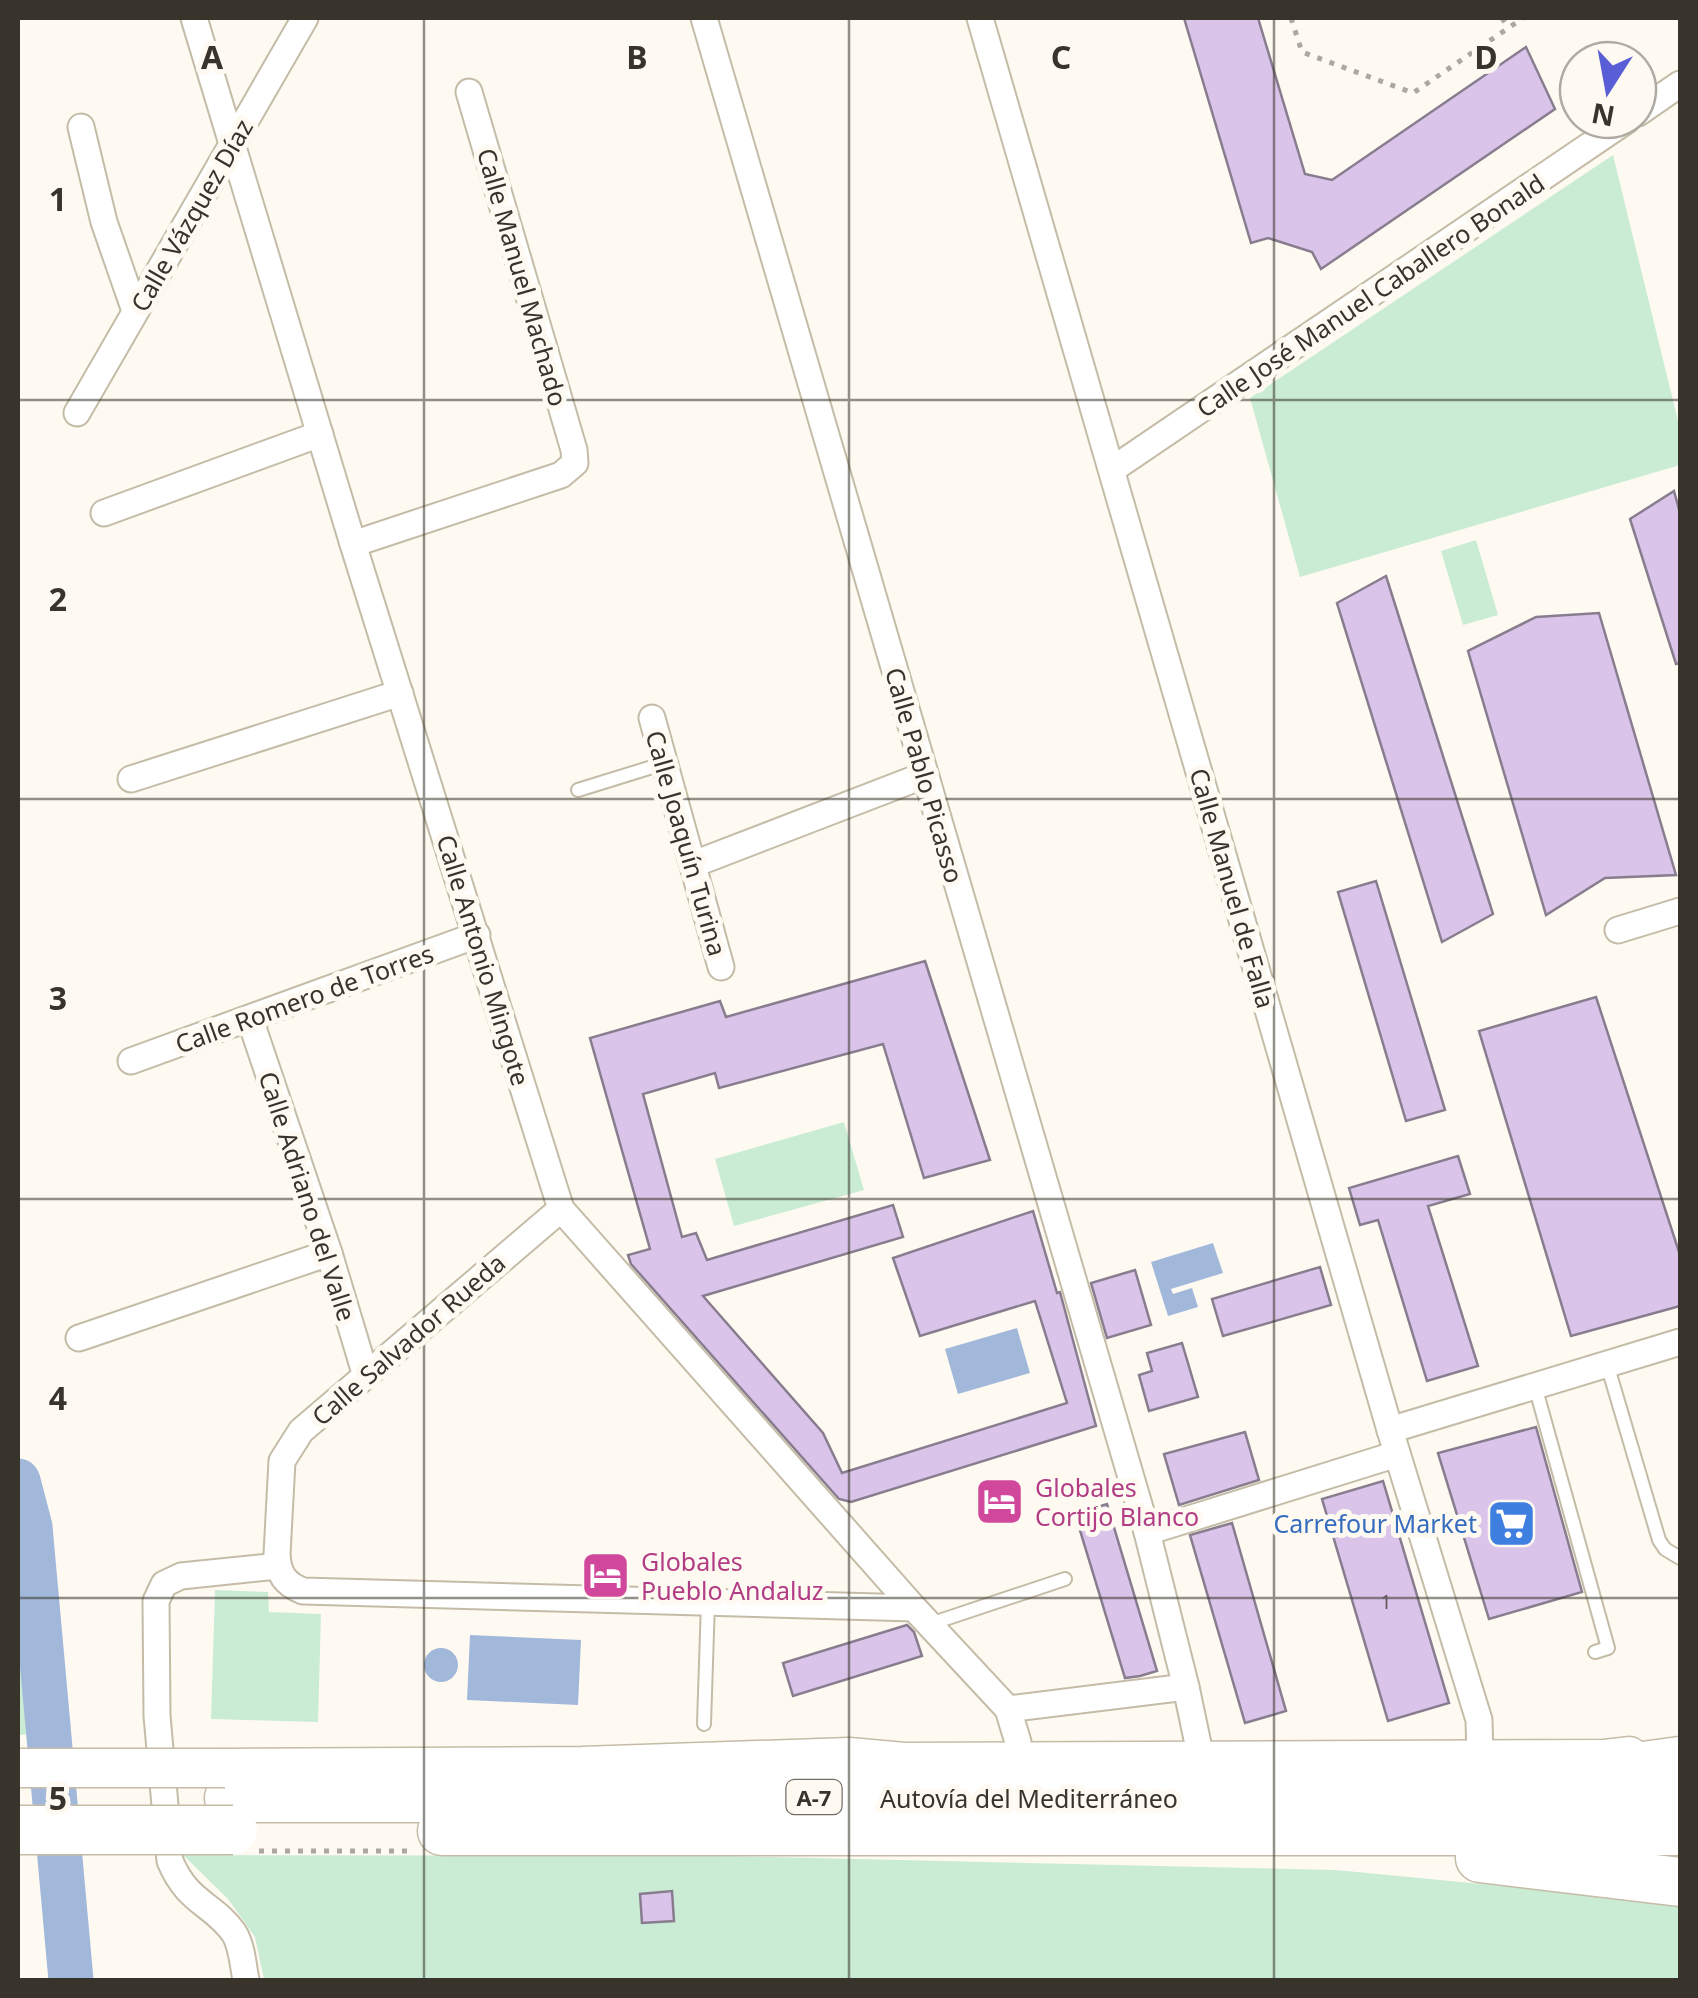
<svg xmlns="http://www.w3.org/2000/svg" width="1698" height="1998" font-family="'Noto Sans',sans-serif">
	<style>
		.green { fill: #caecd5 }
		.water { fill: #a2b8db }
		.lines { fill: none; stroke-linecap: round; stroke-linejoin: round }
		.river { stroke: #a2b8db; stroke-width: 45 }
		.building { fill: #dbc4e9; stroke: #887d8f; stroke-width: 2.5 }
		.lane-casing { stroke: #c5bca7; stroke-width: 16 }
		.street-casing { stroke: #c5bca7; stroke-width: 29 }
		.secondary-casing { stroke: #c5bca7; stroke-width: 41 }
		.highway-casing { stroke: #c5bca7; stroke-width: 51 }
		.path { stroke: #aca8a0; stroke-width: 5; stroke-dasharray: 5 8; stroke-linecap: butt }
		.lane { stroke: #fff; stroke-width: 12 }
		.street { stroke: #fff; stroke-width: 25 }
		.secondary { stroke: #fff; stroke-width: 38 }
		.highway { stroke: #fff; stroke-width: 48 }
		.secondary-bridge-casing { stroke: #c5bca7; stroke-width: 41; stroke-linecap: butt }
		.highway-bridge-casing { stroke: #c5bca7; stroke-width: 51; stroke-linecap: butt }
		.secondary-bridge { stroke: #fff; stroke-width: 38 }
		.highway-bridge { stroke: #fff; stroke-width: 48 }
		.grid { fill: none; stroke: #38342c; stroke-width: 2.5; stroke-opacity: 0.55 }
		.labels { text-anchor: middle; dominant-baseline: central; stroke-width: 10; stroke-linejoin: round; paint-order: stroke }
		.number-label { font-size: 20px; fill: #61585b }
		.shield { fill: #fefaf1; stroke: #736f67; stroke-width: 2.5 }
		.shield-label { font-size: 22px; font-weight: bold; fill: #38342c }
		.street-label { font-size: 25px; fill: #38342c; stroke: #fefaf1 }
		.hotel-label { font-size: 25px; fill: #b23c85; stroke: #fefaf1; text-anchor: start }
		.shop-label { font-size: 25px; fill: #366cbe; stroke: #fefaf1; text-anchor: end }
		.grid-label { font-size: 32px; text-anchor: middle; font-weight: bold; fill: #38342c; stroke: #fefaf1; stroke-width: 10; stroke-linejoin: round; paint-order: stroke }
	</style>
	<rect width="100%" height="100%" fill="#fefaf1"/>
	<g class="green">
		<polygon points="1613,155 1680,429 1680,465 1300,577 1250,398"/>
		<polygon points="1476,540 1498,615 1463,625 1441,551"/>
		<polygon points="844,1122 864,1190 734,1226 715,1159"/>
		<polygon points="18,1536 22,1559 37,1734 18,1735"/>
		<polygon points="215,1590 268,1592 269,1612 321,1614 318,1722 211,1719"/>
		<polygon points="183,1855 724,1856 1336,1870 1680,1903 1680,1980 264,1980 255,1937 228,1899"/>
	</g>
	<g class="water">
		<polygon points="1213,1243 1223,1273 1171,1289 1173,1294 1192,1288 1198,1307 1168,1316 1151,1262"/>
		<polygon points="1017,1328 1030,1373 958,1394 945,1349"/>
		<polygon points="470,1635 581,1640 578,1705 467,1700"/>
		<circle cx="441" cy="1665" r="17"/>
	</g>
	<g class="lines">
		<polyline class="river" points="18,1481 30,1527 71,1980"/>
	</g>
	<g class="building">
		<polygon points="1184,18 1258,18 1305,174 1332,180 1526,47 1555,109 1321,269 1312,252 1268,238 1251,243"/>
		<polygon points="1674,491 1680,513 1680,663 1676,664 1630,519"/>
		<polygon points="1386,576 1493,914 1442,942 1337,603"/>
		<polygon points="1599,613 1676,875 1605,878 1546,915 1468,651 1536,617"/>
		<polygon points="1376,881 1445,1110 1406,1121 1338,892"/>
		<polygon points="925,961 990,1160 924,1178 883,1044 719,1088 715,1073 643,1094 682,1237 696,1233 707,1260 893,1205 903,1237 703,1296 823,1433 842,1473 1067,1403 1035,1301 920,1336 893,1258 1033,1211 1057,1293 1060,1292 1096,1426 851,1502 839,1499 631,1264 628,1255 650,1249 590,1038 720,1001 726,1017"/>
		<polygon points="1596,997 1680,1255 1680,1306 1571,1336 1479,1031"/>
		<polygon points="1458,1156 1470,1194 1428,1206 1478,1366 1427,1381 1378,1220 1360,1225 1349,1188"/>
		<polygon points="1320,1267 1331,1305 1223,1336 1212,1299"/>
		<polygon points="1135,1270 1151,1325 1107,1338 1091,1283"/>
		<polygon points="1182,1343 1198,1397 1149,1411 1139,1375 1152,1371 1147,1353"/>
		<polygon points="1536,1427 1582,1592 1489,1619 1438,1453"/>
		<polygon points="1245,1432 1259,1480 1179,1505 1164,1454"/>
		<polygon points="1383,1481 1449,1703 1388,1721 1322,1499"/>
		<polygon points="1107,1504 1157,1671 1140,1676 1125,1678 1075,1514"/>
		<polygon points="1232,1523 1286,1711 1245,1723 1190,1535"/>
		<polygon points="907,1625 914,1632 922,1656 793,1696 783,1663"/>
		<polygon points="672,1891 674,1921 642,1923 640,1894"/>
	</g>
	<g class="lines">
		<defs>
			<g id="lane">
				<polyline points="578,790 665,763"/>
				<polyline points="1607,1364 1659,1540 1665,1549 1680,1558"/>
				<polyline points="1535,1386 1608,1648 1595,1652"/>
				<polyline points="930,1624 1065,1579"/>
				<polyline points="704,1724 708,1602"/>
			</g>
			<g id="street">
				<polyline points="194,18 353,544 561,1209 914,1608 1008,1709 1018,1742 1018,1762"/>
				<polyline points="704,18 1147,1532 1186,1687 1198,1744 1197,1761"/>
				<polyline points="980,18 1390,1430 1479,1720 1480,1758"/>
				<polyline points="1638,113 1680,84"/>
				<polyline points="81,127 104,222 135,311"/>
				<polyline points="77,413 305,18"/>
				<polyline points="1113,469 1627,120"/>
				<polyline points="104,513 320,434"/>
				<polyline points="353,544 561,475 575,463 574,450 469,92"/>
				<polyline points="652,718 721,967"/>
				<polyline points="131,779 400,693"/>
				<polyline points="694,864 925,775"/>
				<polyline points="1618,930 1680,911"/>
				<polyline points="250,1019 329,1253 365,1373"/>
				<polyline points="131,1061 477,935"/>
				<path d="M561 1209 301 1431 282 1461 277 1554C278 1574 285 1584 303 1591L914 1608"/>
				<polyline points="79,1338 329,1253"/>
				<polyline points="1390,1430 1680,1342"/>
				<polyline points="1147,1532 1397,1454"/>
				<polyline points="1008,1709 1186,1687"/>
				<path d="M246 1980C243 1965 242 1946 234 1933 213 1903 188 1904 170 1861L157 1716 156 1601 164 1584 181 1576 278 1566"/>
			</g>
			<polyline id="secondary" points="225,1768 582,1766 849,1757 904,1762 1603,1759 1629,1756"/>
			<g id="highway">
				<polyline points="1600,1772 1680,1761"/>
				<polyline points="229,1798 1680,1798"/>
				<polyline points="442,1831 1680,1831"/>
				<polyline points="1480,1858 1680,1882"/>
			</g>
		</defs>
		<use href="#lane" class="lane-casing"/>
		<use href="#street" class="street-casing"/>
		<use href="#secondary" class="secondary-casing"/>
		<use href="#highway" class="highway-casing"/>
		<g class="path">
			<polyline points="1291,18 1302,52 1413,93 1523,18"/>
			<polyline points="1502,18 1508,27"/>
			<polyline points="259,1851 413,1851"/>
		</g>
		<use href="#lane" class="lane"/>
		<use href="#street" class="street"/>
		<use href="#secondary" class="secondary"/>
		<use href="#highway" class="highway"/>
		<defs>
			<polyline id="secondary-bridge" points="18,1768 225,1768"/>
			<polyline id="highway-bridge" points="18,1830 233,1830"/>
		</defs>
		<use href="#secondary-bridge" class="secondary-bridge-casing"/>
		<use href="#highway-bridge" class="highway-bridge-casing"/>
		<use href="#secondary-bridge" class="secondary-bridge"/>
		<use href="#highway-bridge" class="highway-bridge"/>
	</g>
	<path class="grid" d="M424 18V1980M849 18V1980M1274 18V1980M18 400H1680M18 799H1680M18 1199H1680M18 1598H1680"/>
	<defs>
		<symbol id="hotel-square" viewBox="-11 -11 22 22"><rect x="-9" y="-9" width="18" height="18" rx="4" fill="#d1479c" stroke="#fefaf1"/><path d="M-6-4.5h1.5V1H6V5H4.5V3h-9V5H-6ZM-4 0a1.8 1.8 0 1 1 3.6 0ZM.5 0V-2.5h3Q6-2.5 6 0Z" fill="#fff"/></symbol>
		<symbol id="supermarket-square" viewBox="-11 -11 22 22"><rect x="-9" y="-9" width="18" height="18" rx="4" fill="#3f7fe0" stroke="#fefaf1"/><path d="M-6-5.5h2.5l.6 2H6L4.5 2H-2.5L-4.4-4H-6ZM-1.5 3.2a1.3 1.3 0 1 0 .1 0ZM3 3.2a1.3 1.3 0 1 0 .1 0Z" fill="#fff"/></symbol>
	</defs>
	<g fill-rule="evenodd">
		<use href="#hotel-square" x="972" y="1474" width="55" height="55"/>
		<use href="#supermarket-square" x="1484" y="1496" width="55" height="55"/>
		<use href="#hotel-square" x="578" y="1548" width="55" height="55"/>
	</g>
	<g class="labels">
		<g class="number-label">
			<text x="1386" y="1601">1</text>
		</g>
		<rect class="shield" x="786.5" y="1780" width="55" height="34" rx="8"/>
		<g class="shield-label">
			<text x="814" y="1797">A-7</text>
		</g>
		<g class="street-label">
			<text transform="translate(191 215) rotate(-60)">Calle Vázquez Díaz</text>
			<text transform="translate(523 277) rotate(74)">Calle Manuel Machado</text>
			<text transform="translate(1370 295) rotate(-34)">Calle José Manuel Caballero Bonald</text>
			<text transform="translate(925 775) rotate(74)">Calle Pablo Picasso</text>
			<text transform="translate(687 843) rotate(74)">Calle Joaquín Turina</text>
			<text transform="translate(1233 888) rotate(74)">Calle Manuel de Falla</text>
			<text transform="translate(484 960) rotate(73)">Calle Antonio Mingote</text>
			<text transform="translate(304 998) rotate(-20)">Calle Romero de Torres</text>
			<text transform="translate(308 1196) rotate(72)">Calle Adriano del Valle</text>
			<text transform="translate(408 1339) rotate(-41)">Calle Salvador Rueda</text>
			<text x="1029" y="1798">Autovía del Mediterráneo</text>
		</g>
		<g class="hotel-label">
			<text x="1035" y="1487">Globales<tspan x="1035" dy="29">Cortijo Blanco</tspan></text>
			<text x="641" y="1561">Globales<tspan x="641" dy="29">Pueblo Andaluz</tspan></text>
		</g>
		<g class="shop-label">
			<text x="1477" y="1523">Carrefour Market</text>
		</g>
	</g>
	<g class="grid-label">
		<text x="212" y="69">A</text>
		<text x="637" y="69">B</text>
		<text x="1061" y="69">C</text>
		<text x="1486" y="69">D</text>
		<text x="58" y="211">1</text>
		<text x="58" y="611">2</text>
		<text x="58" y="1010">3</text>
		<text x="58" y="1410">4</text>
		<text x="58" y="1810">5</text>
	</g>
	<rect width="1698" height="1998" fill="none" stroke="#38342c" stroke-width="40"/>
	<g transform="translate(1608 90) rotate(191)"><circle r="48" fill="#fefaf1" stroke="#afaba2" stroke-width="2.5"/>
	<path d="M0-8L18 38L0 25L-18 38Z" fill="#595ed6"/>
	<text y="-15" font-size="28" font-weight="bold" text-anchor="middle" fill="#38342c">N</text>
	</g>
</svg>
